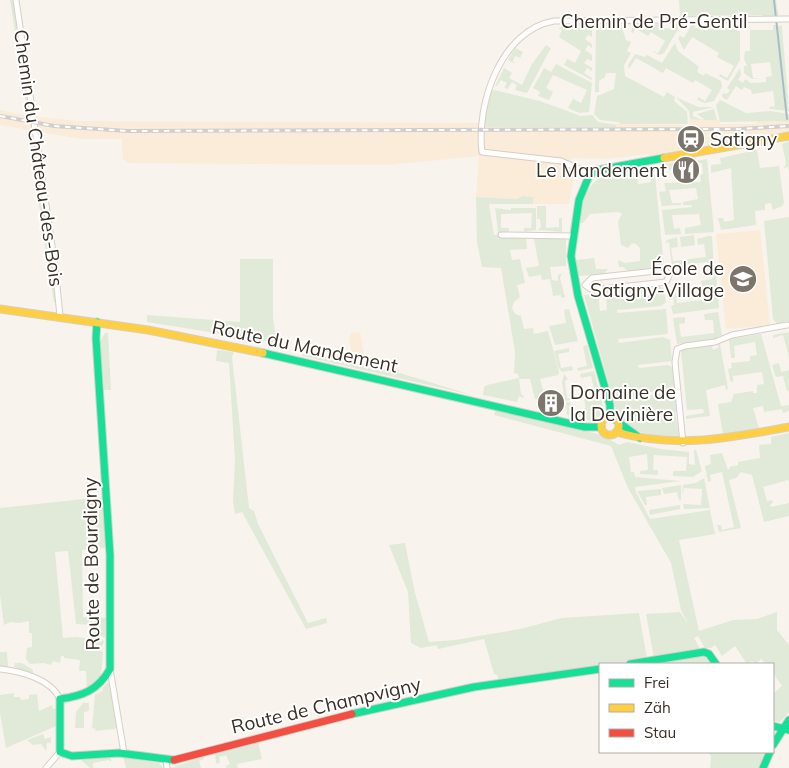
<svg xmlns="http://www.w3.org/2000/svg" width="789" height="768" font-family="Mulish,sans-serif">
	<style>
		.built { fill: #faecd8 }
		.green { fill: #e1ead8 }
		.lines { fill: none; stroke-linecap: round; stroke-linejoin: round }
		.stream { stroke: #a8bcc8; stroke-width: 2 }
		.street-casing { stroke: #d5cfc6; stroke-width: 7 }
		.fast-casing { stroke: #d5cfc6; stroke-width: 9 }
		.slow-casing { stroke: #d5cfc6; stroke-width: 9 }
		.jam-casing { stroke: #d5cfc6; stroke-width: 9 }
		.street { stroke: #fefdfc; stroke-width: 5 }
		.fast { stroke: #16e098; stroke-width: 7 }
		.slow { stroke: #ffcf43; stroke-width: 7 }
		.jam { stroke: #f24e42; stroke-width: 7 }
		.rail-casing { stroke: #d1cfce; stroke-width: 4 }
		.rail { stroke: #fff; stroke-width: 2; stroke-dasharray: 5.5; stroke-linecap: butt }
		.labels { text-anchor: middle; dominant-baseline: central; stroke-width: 4; stroke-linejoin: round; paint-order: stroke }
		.street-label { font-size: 19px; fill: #393125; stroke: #fff }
		.poi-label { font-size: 19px; fill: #393125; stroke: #fff; text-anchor: start }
	</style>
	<rect width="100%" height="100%" fill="#f8f3ed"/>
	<g class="built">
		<polygon points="0,110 28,116 80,121 478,123 478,127 585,126 588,123 689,125 690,119 720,120 720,124 757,124 758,119 789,119 789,133 649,156 648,154 607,159 571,158 575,172 569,204 533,204 533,197 522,196 517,199 476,197 479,156 388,165 128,163 123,159 122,139 81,139 0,125"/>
		<polygon points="760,230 770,325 726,329 716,234"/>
		<polygon points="360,332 365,362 353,358 349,340 351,333"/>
	</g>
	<g class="green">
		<polygon points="10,0 13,0 29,116 28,116"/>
		<polygon points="679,0 776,0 779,18 764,18 762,15 680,16"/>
		<polygon points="663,24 664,28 674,29 674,24 679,24 680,26 664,53 659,55 651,50 658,53 665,41 651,32 648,36 636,29 633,33 631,32 634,25 621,25 626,40 631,42 627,51 631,53 624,65 625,76 664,97 667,92 675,97 674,101 687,112 688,124 620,124 619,122 600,120 594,114 597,96 614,89 616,73 606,73 605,77 599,81 599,92 595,92 596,30 599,25"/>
		<polygon points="692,24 695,24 695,28 733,28 734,25 737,24 737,31 740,31 740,60 728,81 719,76 720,74 727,78 734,66 717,57 719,53 692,37 684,50 678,38 680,36 684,38"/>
		<polygon points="561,25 592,25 592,37 588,35 585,39 592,44 592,48 588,45 585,50 592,55 592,61 587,59 584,63 592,68 592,71 587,68 584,73 592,78 592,80 564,65 567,59 575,63 581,51 559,37 562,30 558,28 561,28"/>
		<polygon points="773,25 782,26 789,111 770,109 769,107 775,106 773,91 752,94 751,90 744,87 742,90 736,86 727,100 723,98 722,95 724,93 727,94 730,90 727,88 740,68 741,75 738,80 743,83 745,79 751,83 766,82 766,77 772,76 770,62 751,64 753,78 760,78 752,79 744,73 744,66 747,66 744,59 745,51 750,51 750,30 773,30"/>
		<polygon points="675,43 678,51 699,67 697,72 704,76 705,73 721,81 722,87 714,101 705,103 697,100 698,97 705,101 712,90 695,80 693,83 666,68 663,73 636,58 629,69 628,65 635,54 645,57 647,55 662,63"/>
		<polygon points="546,45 551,48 527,93 515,90 517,85 512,82 508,89 504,88 507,83 501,80 497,86 495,86 504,68 512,73 509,78 522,85 532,64"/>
		<polygon points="515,48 523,52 520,58 515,56 513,61 515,64 508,60"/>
		<polygon points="556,64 592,83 589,112 579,113 568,108 573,99 581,103 587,90 553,75 546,88 553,92 549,100 538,96 540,92 533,88 544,68 551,72"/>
		<polygon points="494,90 540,101 581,116 592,115 598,122 616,125 616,127 483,127 491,91"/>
		<polygon points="676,97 698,107 714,107 693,112 693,116 702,120 690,119 689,111"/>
		<polygon points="720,100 746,113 770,111 789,114 789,121 720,122 716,105"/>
		<polygon points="714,109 717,120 705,120 697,114"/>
		<polygon points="789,141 789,171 788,167 784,168 786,163 782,144"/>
		<polygon points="30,146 34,148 57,300 54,303"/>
		<polygon points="757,150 760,168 779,166 784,203 782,206 773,210 771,203 765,204 765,210 755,211 756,225 721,230 718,218 723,218 724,222 734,220 731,168 711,173 711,165 721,164 720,158"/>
		<polygon points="695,158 696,161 707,159 714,232 685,234 685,228 701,225 699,214 672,215 674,229 680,228 681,234 665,235 662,210 692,207 691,205 683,205 683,202 698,199 696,188 669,190 672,203 681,203 681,205 662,206 659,192 666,191 664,183 701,182 700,175 703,174 702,163 694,163 693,160 689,161"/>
		<polygon points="679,161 680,169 667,170 667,165 658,166"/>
		<path d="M642 166 654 169V173L646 168 636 171 638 184 651 182V175H655L664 267 628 271 623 267H619L618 260 625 263 640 261V248L636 244 632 243 628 248 621 245 618 222 622 213 617 212 590 214 583 223H577C588 176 598 174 642 166Z"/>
		<polygon points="522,196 533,197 533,204 489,204 494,235 499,235 498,240 502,236 526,236 527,249 510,250 512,260 520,259 525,283 517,285 520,297 514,302 512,308 515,314 521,316 524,329 533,328 534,334 548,331 559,372 558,375 540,379 545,397 535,399 530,379 519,379 521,394 524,396 523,398 519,396 517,402 483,395 484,387 487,385 519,378 518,374 514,373 515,352 501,268 482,267 477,242 476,197 517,199"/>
		<polygon points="537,206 546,206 546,228 559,227 559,218 562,218 562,232 538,230 541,227 540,219 537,219"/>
		<polygon points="495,208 511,210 511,208 536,208 536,230 524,232 524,228 531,228 532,213 501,214 501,228 509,228 509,232 498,232"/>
		<polygon points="789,217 789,324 777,324 773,319 764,221"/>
		<polygon points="694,235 695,245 681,247 680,237"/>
		<polygon points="708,236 712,236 714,269 707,262 672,266 669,242 665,243 667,240 677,237 678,247 671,248 673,261 706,257 704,244 698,245 697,239"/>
		<polygon points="536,237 566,239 566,266 550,267 552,280 558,281 558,275 562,273 560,278 565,297 561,298 561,295 553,296 550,279 542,280 541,275 529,277 526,268 539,266 534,239"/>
		<polygon points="594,258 596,269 608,269 604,274 578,276 576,260"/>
		<polygon points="240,259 273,259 273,318 277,343 147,322 147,315 240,322"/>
		<polygon points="716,272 719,308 673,314 671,306 674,305 672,284 682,283 682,289 675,290 677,303 710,299 709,286 702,287 701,281 712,279"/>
		<path d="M659 286 664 289 666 302 661 306 617 310V313L666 309 668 334 618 339 619 343 663 337 670 340 672 361 638 365 639 368 668 365 674 368 675 389 641 393 642 396 669 393 676 395 677 412H675L679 435 675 440C653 437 633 433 618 417L584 295 598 293 600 311 607 310 606 293Z"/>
		<polygon points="569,309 578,341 555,345 549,326 566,323 564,310"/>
		<polygon points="718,312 722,335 715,339 677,344 673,318 685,317 685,323 679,324 681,337 714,333 713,320 705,320 704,314"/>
		<polygon points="789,332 789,358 783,335 773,338 773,335"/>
		<polygon points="105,333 108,333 111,390 104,390 100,342"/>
		<polygon points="761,334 781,406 789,405 789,411 783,413 782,409 764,412 763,406 753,408 759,428 723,435 718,404 731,402 734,394 753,391 753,393 757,393 757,385 764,384 762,372 733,376 733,382 730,381 728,369 732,368 731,363 750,361 750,356 757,355 755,342 734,346 735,358 731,358 729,339"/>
		<polygon points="718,344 720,344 728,389 726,390 725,385 706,390 710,416 686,419 686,416 704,413 703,409 687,410 681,351 684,348 712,345 713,350 718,348"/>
		<polygon points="587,345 593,368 578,371 577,368 587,366 583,346"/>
		<polygon points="569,348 569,352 558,354 561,368 572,366 573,370 562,372 558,367 554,351"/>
		<polygon points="217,350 234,352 232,357 249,508 254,511 258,524 308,623 326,618 327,623 306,629 242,512 235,514 233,500 235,460 229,363 216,361"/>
		<polygon points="302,354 400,373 472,395 302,356"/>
		<polygon points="779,363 781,372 789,370 789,390 787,391 783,376 777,377 775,375 772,365"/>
		<polygon points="594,371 599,391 584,394 584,391 594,388 591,376 581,378 580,374"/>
		<polygon points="564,374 568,379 565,381 567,398 572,398 572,400 565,401 562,383"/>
		<polygon points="588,398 589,402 601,398 603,407 600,416 590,421 567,415 566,402 570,402 572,412 586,410 584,399"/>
		<polygon points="496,410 602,435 619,445 627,442 661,449 689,452 689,464 695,465 694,450 696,450 702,471 693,477 673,476 673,471 686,471 687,457 654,455 653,470 658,470 658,475 640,474 640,471 648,470 647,454 629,457 631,472 634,472 635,477 681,481 635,487 636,492 650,519 710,510 715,534 679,540 699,631 733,620 757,619 777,612 777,630 789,645 789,712 780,722 773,721 773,694 782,686 773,673 773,664 766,664 761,659 756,664 752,661 747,664 735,646 722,656 715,645 711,648 705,648 698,636 694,638 701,650 654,658 646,614 680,612 688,624 681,610 671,563 628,488 611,446 494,415"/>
		<polygon points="789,433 789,483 788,480 763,487 767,501 772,500 773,503 770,504 771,507 789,503 789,516 764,522 752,475 741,472 736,478 729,480 741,528 719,532 717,525 721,525 722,530 734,527 722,472 710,475 711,481 708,482 705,466 711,464 710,455 722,453 728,470 730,467 738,465 738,462 760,458 759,445 771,444 771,437"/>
		<polygon points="704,478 710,508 684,509 683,504 701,505 702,489 684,488 682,497 683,485 696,483"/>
		<polygon points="681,485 681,500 679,500 677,492 664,494 662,488"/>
		<polygon points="661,489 661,495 646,497 647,505 645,505 637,491"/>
		<path d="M102 497 106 548 82 550 83 617 106 618 105 637 94 635 95 625 76 624 68 551 55 552 63 638 77 637 104 641 102 646 97 647V649L103 652C101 671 104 678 87 690L86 671H79L80 660 64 658V656H61L60 663 53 661 51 665 44 663 30 664 26 659 27 648 32 647V633H29V621L19 623 10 622 4 625 0 595V508Z"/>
		<polygon points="680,505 680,509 650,515 649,510"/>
		<polygon points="405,543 415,593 429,642 455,640 520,629 562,618 639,613 647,659 499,681 497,675 494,674 484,639 438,649 437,645 421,648 411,643 408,592 389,545"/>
		<polygon points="0,652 7,652 8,667 0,667"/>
		<polygon points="704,655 713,664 652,664"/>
		<polygon points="15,663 22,663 33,670 33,674 14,667"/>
		<polygon points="107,683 110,683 117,726 115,729 95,731 96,729 92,728 95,695 103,691 102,689"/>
		<polygon points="14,693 14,697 20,697 21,700 29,699 29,695 37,694 39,711 52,705 53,709 57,708 56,726 6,748 0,713 0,695"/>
		<polygon points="83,703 89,703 89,711 84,712 84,728 75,728 76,712"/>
		<polygon points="43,734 45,739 51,737 51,743 47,743 46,751 41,744 33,745 27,740"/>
		<polygon points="258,742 262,759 237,764 238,768 226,768 226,766 230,764 226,755 219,757 220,763 216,764 215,752"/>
		<polygon points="707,752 765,752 759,768 710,768 711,756"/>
		<polygon points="204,756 204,759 199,761 201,768 172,768"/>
		<polygon points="111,757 111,762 109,760 93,763 93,768 90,768 81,760"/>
		<polygon points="123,757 159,763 163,768 126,768"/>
	</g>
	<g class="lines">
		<polyline class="stream" points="774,0 787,119"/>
		<defs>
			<g id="street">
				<polyline points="16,0 55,266 60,316"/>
				<path d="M591 174 561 161 482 152C476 104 501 30 554 21L789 19"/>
				<polyline points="501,235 573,236"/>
				<polygon points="665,270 669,276 666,282 592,290 585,285 592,278"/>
				<polyline points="683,443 675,362 677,349 685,346 715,342 732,335 787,325"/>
				<path d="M0 669C20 671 51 679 60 699"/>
				<polyline points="110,669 124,753"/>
				<polyline points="166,761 167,768"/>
				<polyline points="46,768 60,752"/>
			</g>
			<g id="fast">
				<path d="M97 322 96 338 110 555V669C98 690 83 696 60 699V752L72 756 119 753 174 760"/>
				<polyline points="263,353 585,427 601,427"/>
				<polyline points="610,418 610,405 578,296 571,256 579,200 589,176 598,170 664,158"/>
				<polyline points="617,421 640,438"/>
				<polyline points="630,664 704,652 709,654 716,664"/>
				<polyline points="352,714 474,687 600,669"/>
				<polyline points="773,726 789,730"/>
				<polyline points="773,745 789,720"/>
				<polyline points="763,768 770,752"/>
			</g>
			<g id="slow">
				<polyline points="664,158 789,136"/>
				<polyline points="0,309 148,330 263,353"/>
				<circle cx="610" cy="426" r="9"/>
				<path d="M616 432C677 449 728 438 789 427"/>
			</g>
			<polyline id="jam" points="174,760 352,714"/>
		</defs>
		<use href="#street" class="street-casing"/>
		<use href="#fast" class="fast-casing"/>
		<use href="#slow" class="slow-casing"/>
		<use href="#jam" class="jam-casing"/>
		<use href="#street" class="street"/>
		<use href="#fast" class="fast"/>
		<use href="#slow" class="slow"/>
		<use href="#jam" class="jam"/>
		<defs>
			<polyline id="rail" points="0,116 54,126 127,131 738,129 789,126"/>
		</defs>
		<use href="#rail" class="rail-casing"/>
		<use href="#rail" class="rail"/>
	</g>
	<defs>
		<symbol id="station-disc" viewBox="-11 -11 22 22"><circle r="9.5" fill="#7c756b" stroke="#fff"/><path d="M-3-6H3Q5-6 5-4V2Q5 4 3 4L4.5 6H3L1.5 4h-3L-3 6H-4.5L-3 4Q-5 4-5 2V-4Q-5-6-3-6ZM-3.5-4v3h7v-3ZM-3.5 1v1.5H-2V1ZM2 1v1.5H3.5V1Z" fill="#fff"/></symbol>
		<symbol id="restaurant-disc" viewBox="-11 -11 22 22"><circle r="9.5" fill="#7c756b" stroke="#fff"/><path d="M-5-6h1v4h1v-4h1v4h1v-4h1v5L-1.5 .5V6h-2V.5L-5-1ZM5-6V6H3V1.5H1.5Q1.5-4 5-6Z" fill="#fff"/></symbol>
		<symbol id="school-disc" viewBox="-11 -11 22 22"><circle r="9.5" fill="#7c756b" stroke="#fff"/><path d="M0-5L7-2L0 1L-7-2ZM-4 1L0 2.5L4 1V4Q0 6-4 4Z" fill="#fff"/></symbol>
		<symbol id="building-disc" viewBox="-11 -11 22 22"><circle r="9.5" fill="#7c756b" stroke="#fff"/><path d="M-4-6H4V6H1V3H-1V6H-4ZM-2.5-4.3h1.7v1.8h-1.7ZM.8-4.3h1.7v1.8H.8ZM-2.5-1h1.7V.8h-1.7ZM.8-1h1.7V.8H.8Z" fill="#fff"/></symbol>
	</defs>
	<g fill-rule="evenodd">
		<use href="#station-disc" x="675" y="123" width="32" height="32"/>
		<use href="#restaurant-disc" x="670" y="154" width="32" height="32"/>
		<use href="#school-disc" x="727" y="263" width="32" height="32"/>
		<use href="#building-disc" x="535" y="387" width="32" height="32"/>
	</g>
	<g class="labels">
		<g class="street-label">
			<text x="654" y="21">Chemin de Pré-Gentil</text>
			<text transform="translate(39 158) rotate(82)">Chemin du Château-des-Bois</text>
			<text transform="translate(305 346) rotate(12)">Route du Mandement</text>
			<text transform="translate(91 564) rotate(-91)">Route de Bourdigny</text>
			<text transform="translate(326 705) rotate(-13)">Route de Champvigny</text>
		</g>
		<g class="poi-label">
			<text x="710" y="139">Satigny</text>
			<text x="667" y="170" text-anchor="end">Le Mandement</text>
			<text x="724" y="268" text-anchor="end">École de<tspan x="724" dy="22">Satigny-Village</tspan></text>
			<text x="570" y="392">Domaine de<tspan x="570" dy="22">la Devinière</tspan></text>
		</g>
	</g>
	<rect x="599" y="663" width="175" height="90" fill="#ffffff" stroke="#b0ada8"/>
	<rect x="609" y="679" width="25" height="8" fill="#16e098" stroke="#b0ada8"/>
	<text x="644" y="688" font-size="15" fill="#393125">Frei</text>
	<rect x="609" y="704" width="25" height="8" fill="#ffcf43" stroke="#b0ada8"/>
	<text x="644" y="713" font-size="15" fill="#393125">Zäh</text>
	<rect x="609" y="729" width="25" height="8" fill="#f24e42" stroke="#b0ada8"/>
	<text x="644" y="738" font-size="15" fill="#393125">Stau</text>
</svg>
